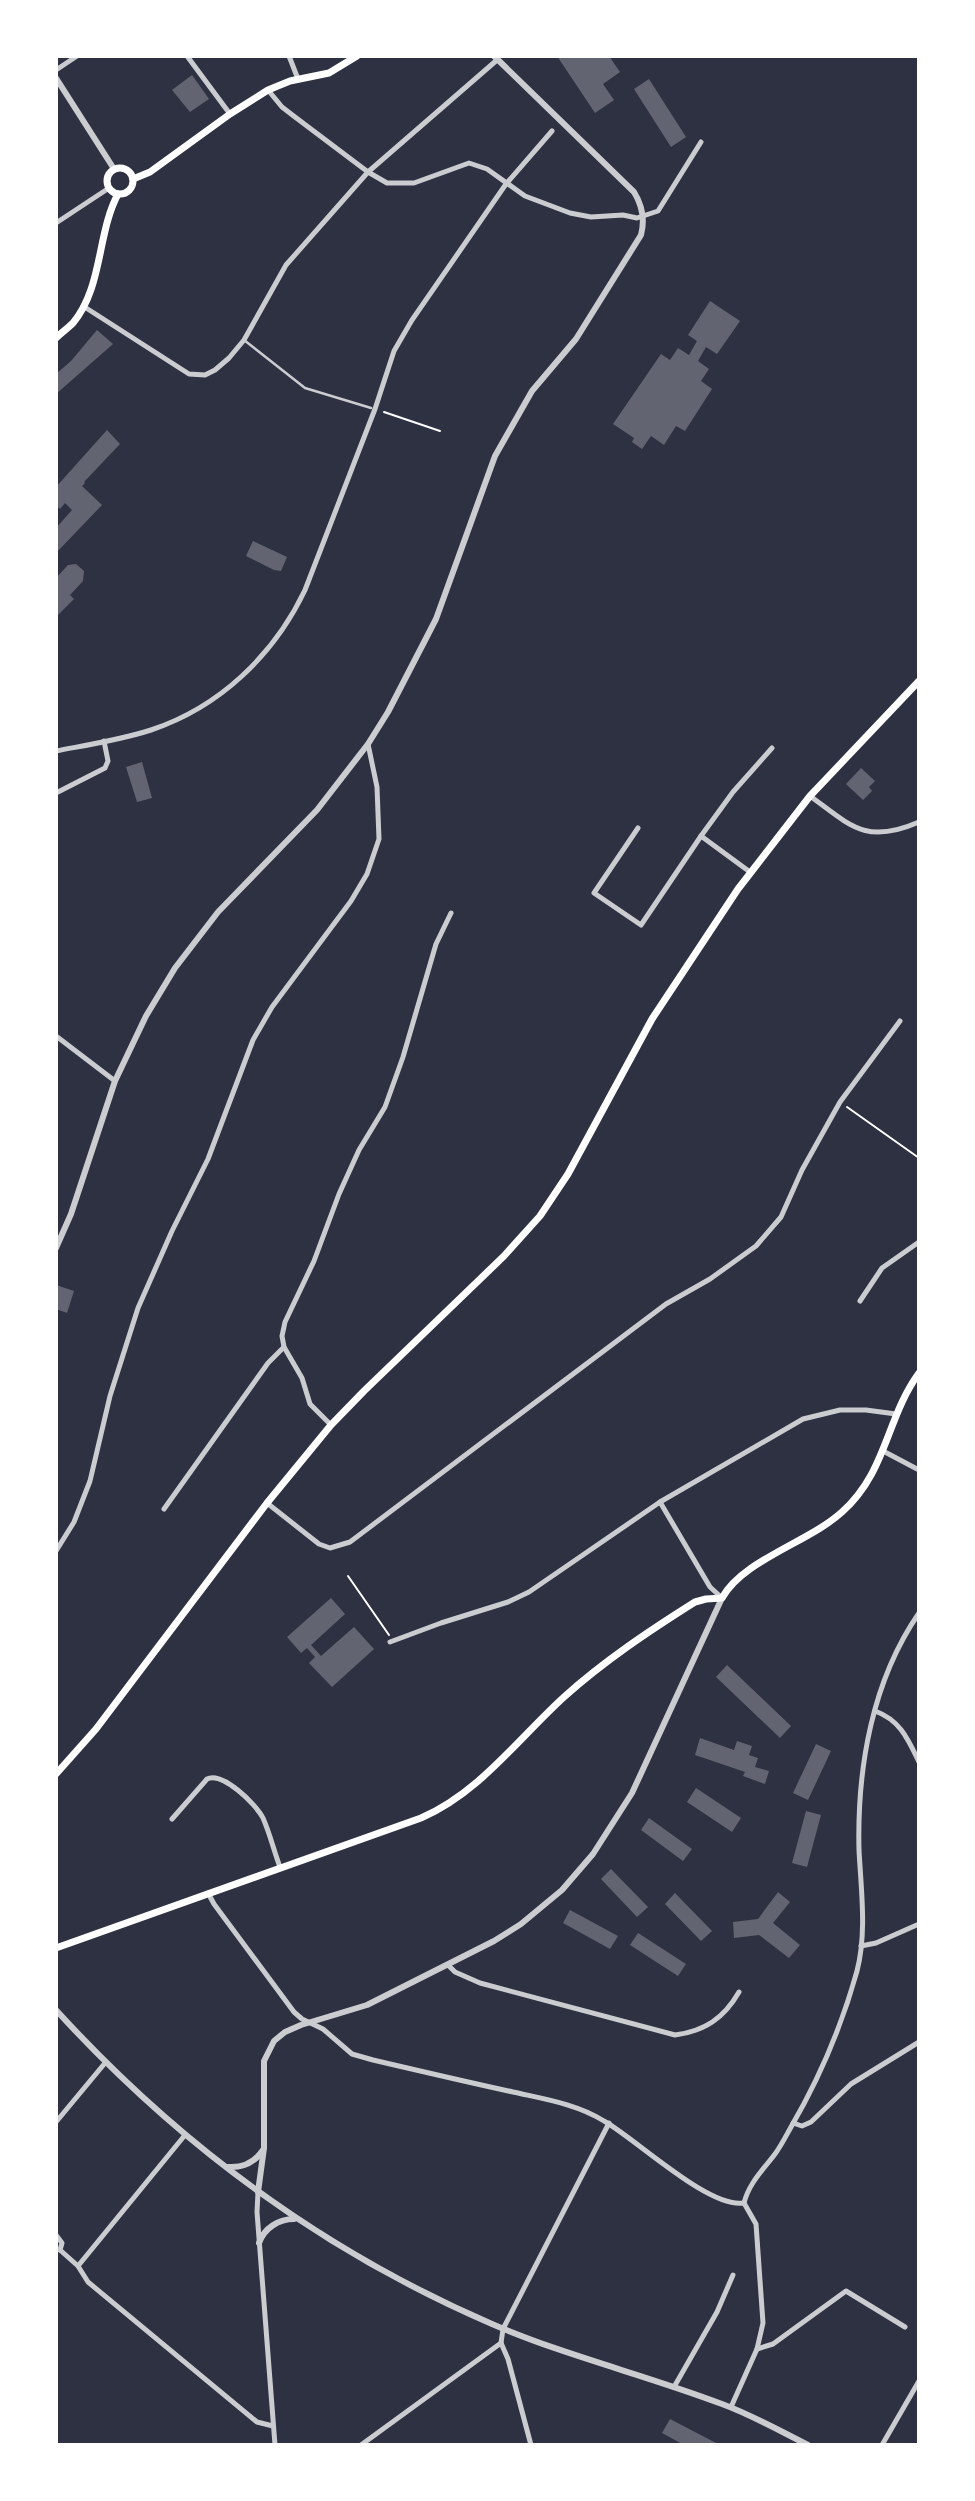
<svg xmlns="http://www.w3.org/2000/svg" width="975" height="2501" font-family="Bitter,serif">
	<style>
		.building { fill: #626471 }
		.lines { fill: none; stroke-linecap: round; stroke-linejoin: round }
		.path { stroke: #fff; stroke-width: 2 }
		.service { stroke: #caccd0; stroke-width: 2.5 }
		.minor { stroke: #caccd0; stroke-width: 5 }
		.tertiary { stroke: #caccd0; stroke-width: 6 }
		.secondary { stroke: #fff; stroke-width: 7 }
	</style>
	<rect width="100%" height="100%" fill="#2d3142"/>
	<g class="building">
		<polygon points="557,56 609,56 620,72 603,84 614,100 595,113"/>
		<polygon points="192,75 209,99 190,112 172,90"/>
		<polygon points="649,79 686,137 671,147 634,89"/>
		<polygon points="710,301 740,321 717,354 706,347 698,361 709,369 701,381 712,389 685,431 676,426 664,445 651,436 642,449 632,442 634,438 613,424 661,354 670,360 678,348 689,355 697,341 688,335"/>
		<polygon points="97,330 113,344 56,394 56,374 71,361"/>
		<polygon points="107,430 120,444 84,482 85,483 82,486 102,505 56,553 56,528 72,510 65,503 60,509 56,505 56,487"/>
		<polygon points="253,541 287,557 281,571 274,570 246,556"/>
		<polygon points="76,564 84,571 83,581 70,595 74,599 56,617 56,578 68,565"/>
		<polygon points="142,762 152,798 137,802 126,767"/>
		<polygon points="861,768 875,781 869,787 872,791 863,800 846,784"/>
		<polygon points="56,1285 74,1291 67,1313 56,1309"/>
		<polygon points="331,1598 345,1614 311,1645 321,1656 354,1627 374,1649 332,1687 309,1663 315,1657 307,1648 301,1653 287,1637"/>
		<polygon points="727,1665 791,1726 780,1738 716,1677"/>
		<polygon points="700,1738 734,1750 737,1741 752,1746 749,1755 758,1758 755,1767 769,1771 765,1784 743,1776 745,1772 695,1755"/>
		<polygon points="816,1744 831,1751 808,1800 793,1793"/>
		<polygon points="696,1788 741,1818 732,1832 687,1802"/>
		<polygon points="806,1811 821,1815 807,1867 792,1863"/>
		<polygon points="649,1818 692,1849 683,1861 641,1830"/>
		<polygon points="611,1869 648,1907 637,1917 601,1879"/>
		<polygon points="778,1892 790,1902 773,1923 800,1945 789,1958 759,1935 734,1938 733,1922 758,1919"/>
		<polygon points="675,1893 712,1931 701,1941 665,1904"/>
		<polygon points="570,1910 618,1936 610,1949 563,1923"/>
		<polygon points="638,1933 686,1964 678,1976 630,1945"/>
		<polygon points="670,2419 720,2445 684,2445 662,2433"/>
	</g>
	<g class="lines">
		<g class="path">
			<polyline points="384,412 440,431"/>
			<polyline points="847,1107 919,1158"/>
			<polyline points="348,1576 389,1635"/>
		</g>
		<polyline class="service" points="244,340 305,388 371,408"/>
		<g class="minor">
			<polyline points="187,56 230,114"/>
			<polyline points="289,56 298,79"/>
			<polyline points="56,70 77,56"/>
			<polyline points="268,90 282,107 295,117 368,172 387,183 414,183 469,163 487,169 525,196 570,213 591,217 623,215 637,218 658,211 701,142"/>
			<polyline points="56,223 109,188"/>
			<polyline points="83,306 189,374 205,375 215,370 229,358 244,340 286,265 368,172 497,60"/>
			<path d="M56 751C87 745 120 740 151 730 220 707 274 655 305 590L375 409 394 351 412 320 506 184 552 131"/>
			<polyline points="56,793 105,768 108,761 104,741"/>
			<path d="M810 796C851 826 866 845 919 822"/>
			<polyline points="638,828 594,893 641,925 701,836 750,872"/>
			<polyline points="701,836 733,792 772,748"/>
			<polyline points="56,1036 115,1081"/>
			<polyline points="860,1301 882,1268 919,1242"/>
			<polyline points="331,1425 310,1404 302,1378 284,1347 282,1336 285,1322 314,1261 339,1194 359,1150 385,1107 403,1057 436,944 451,913"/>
			<polyline points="883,1451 919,1470"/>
			<polyline points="660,1502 710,1587 722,1598"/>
			<polyline points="267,1503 319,1544 330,1548 350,1542 666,1304 710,1279 756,1246 781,1217 802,1170 840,1102 900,1021"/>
			<polyline points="164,1509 268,1363 284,1347"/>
			<polyline points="56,1551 74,1522 90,1481 110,1396 138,1308 172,1231 208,1159 253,1040 272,1007 351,901 367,874 379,839 377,787 368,744"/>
			<polyline points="390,1642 441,1623 508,1602 529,1592 660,1502 803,1419 840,1410 866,1410 896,1414"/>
			<path d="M875 1711C900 1720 908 1739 919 1762"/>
			<path d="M172 1819 207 1779C222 1771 256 1804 263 1818 270 1834 274 1851 280 1867"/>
			<path d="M208 1893 214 1904 294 2012 302 2019 323 2029 352 2054 373 2060C420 2071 467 2082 513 2092 544 2099 577 2104 604 2121 636 2139 709 2209 744 2203"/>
			<polyline points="861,1946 876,1943 919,1924"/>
			<path d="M448 1965 455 1972 480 1983 675 2035C705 2031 724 2018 739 1992"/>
			<polyline points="56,2122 105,2063"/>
			<polyline points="793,2123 802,2126 811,2122 851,2084 919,2042"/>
			<polyline points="258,2192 257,2212 275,2445"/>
			<path d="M744 2203C749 2183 763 2170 775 2154 781 2146 786 2136 791 2127 819 2079 842 2025 857 1971 867 1933 861 1889 859 1850 857 1768 872 1681 919 1613"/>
			<polyline points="56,2235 62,2243 60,2250"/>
			<polyline points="60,2250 78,2266 88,2282 257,2422 273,2426"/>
			<polyline points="78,2266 185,2135"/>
			<polyline points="757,2349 773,2344 846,2291 905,2327"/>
			<polyline points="674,2387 717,2312 733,2275"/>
			<polyline points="731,2407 757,2349 763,2323 756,2224 744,2203"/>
			<polyline points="361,2445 501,2343"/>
			<polyline points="531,2445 508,2359 501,2343 503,2329 609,2123"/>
			<polyline points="882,2445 919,2381"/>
		</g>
		<g class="tertiary">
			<polyline points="56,78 114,169"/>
			<path d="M56 1248 71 1214 115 1081 146 1016 175 968 218 912 317 810 368 744 388 712 436 619 495 456 532 391 576 339 641 235C645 220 642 205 634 192L494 56"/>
			<path d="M56 2010C180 2146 323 2251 492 2324 566 2356 646 2375 722 2404 752 2415 780 2431 808 2445"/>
			<path d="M228 2167C243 2168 255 2162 263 2150"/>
			<polyline points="258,2192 264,2148 264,2061 274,2041 285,2032 301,2025 367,2005 494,1941 521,1924 562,1890 593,1854 632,1793 722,1598"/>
			<path d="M259 2243C264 2228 279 2219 294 2219"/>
		</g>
		<g class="secondary">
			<circle cx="120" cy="181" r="13"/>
			<polyline points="133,179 150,172 230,114 268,90 290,81 329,73 357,56"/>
			<path d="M56 338C61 333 68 328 73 323 103 287 97 233 118 194"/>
			<polyline points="56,1774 96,1729 267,1503 331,1425 364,1391 504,1256 540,1216 568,1174 652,1019 738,889 810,796 919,681"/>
			<path d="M56 1948 421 1818C479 1793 518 1739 564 1697 604 1661 649 1631 695 1602L706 1599 722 1598C743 1560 809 1542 842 1512 887 1472 886 1418 919 1373"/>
		</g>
	</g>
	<rect width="975" height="2501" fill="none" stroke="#ffffff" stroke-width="116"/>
</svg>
